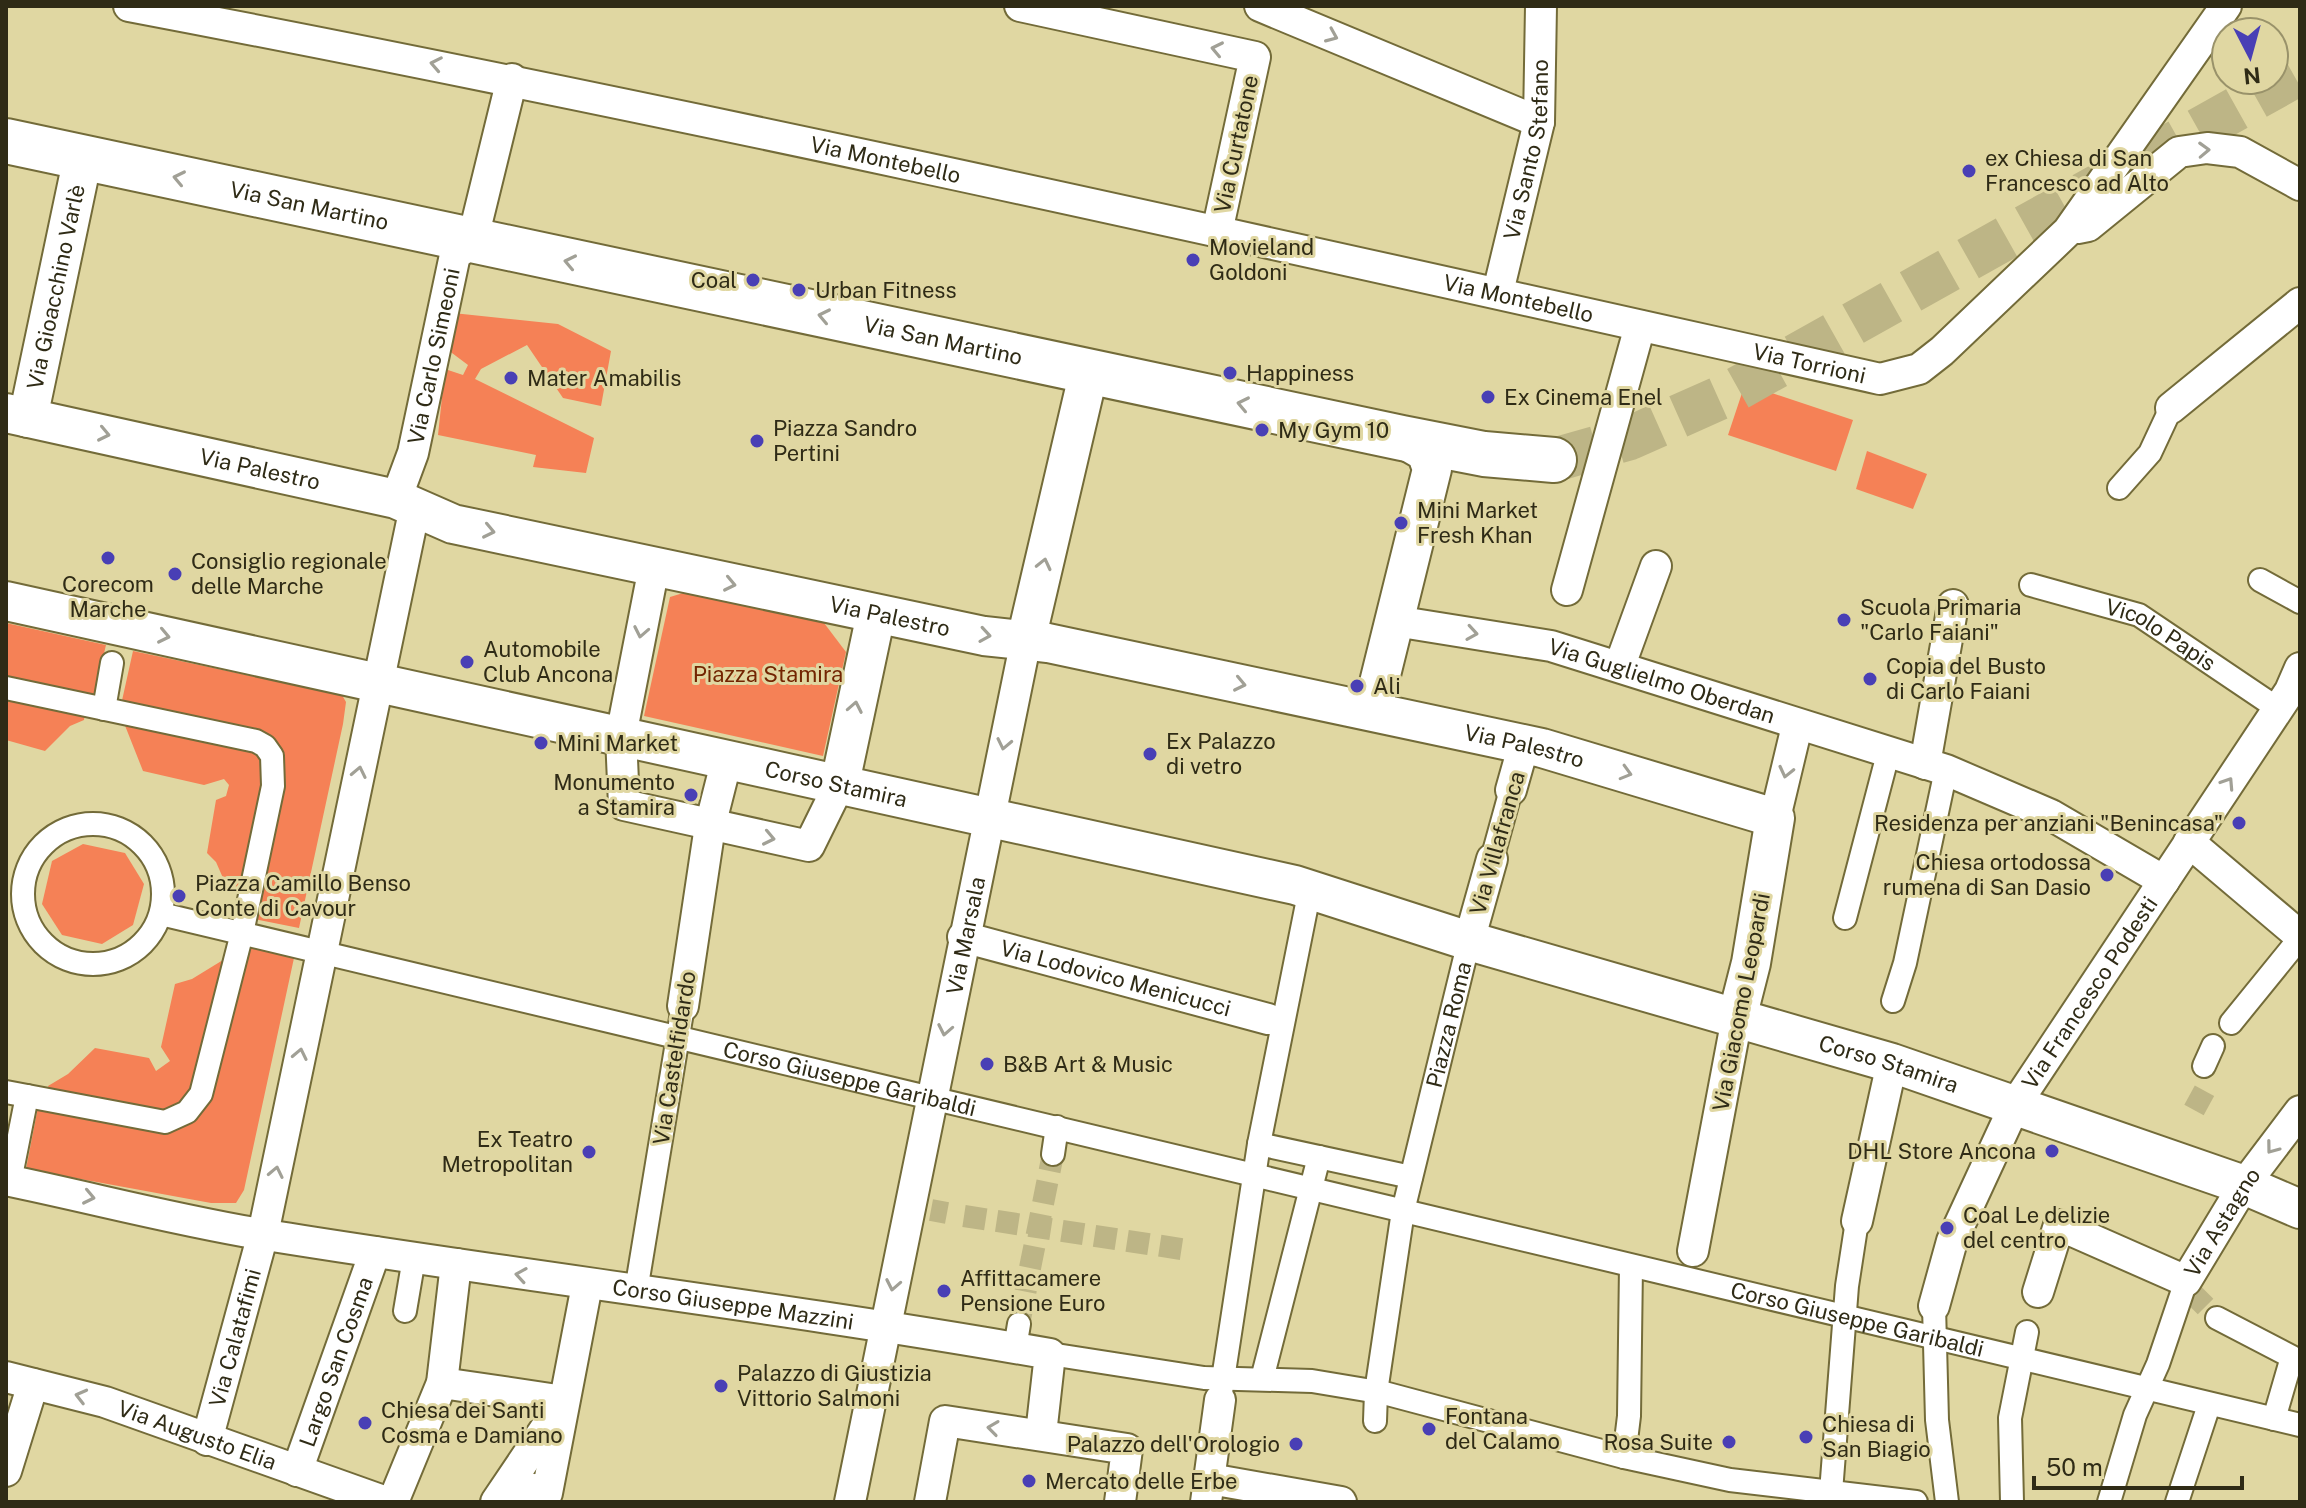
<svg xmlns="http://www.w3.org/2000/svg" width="2306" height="1508" font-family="'Public Sans',sans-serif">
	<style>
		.green { fill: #f58156 }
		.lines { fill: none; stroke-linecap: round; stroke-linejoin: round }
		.pedestrian-tunnel { stroke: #bdb586; stroke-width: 22; stroke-dasharray: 22 11; stroke-linecap: butt }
		.secondary-tunnel { stroke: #bdb586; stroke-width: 44; stroke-dasharray: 44 22; stroke-linecap: butt }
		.pedestrian-casing { stroke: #736b39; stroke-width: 26 }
		.minor-casing { stroke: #736b39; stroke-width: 34 }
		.tertiary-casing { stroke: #736b39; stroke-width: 42 }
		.secondary-casing { stroke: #736b39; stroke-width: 48 }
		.pedestrian { stroke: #fff; stroke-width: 22 }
		.minor { stroke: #fff; stroke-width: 30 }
		.tertiary { stroke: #fff; stroke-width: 38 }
		.secondary { stroke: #fff; stroke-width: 44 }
		.oneway { stroke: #a1a096 }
		.poi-dot { fill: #493fb5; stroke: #e0d7a2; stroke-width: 3 }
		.labels { text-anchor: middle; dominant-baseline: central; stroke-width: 6; stroke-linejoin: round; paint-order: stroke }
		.street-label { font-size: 22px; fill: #2f2b16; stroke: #e0d7a2 }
		.poi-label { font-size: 22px; fill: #2f2b16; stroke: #e0d7a2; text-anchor: start }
		.park-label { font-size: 22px; fill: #722401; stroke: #e0d7a2 }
	</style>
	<rect width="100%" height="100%" fill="#e0d7a2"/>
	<g class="green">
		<polygon points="453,313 558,324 611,351 601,406 563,398 527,345 481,369 475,379 594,438 586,473 533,467 536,455 438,435 445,369 463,375 468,365 448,350"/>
		<polygon points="1745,384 1853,420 1836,471 1728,435"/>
		<polygon points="1867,451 1927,474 1913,509 1856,489"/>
		<polygon points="693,590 818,615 846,652 823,756 644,716 670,597"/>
		<polygon points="6,623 106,645 93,699 6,680"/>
		<polygon points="133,651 342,695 346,702 343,724 299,928 249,918 277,753 121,705"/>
		<polygon points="6,694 85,714 84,720 70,726 45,751 6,740"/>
		<polygon points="124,723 247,747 262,757 264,780 242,886 230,894 216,862 207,853 216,800 226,796 229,785 224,779 204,785 143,771"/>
		<polygon points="83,844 125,853 144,884 133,925 102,944 62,935 42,904 52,861"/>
		<polygon points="243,946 294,958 244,1190 236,1203 211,1203 26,1169 38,1107 184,1122"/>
		<polygon points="223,960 190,1100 168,1111 50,1091 48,1086 68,1074 95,1048 149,1058 156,1071 170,1061 161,1047 175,984 192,979"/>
	</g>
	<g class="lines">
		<g class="pedestrian-tunnel">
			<polyline points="2194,1110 2207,1086"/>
			<polyline points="931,1210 947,1213"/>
			<polyline points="964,1216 1188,1250"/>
			<polyline points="1030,1268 1053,1154"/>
			<polyline points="2190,1291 2217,1318"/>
			<polyline points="1019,1324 1026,1289"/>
		</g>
		<polyline class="secondary-tunnel" points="1554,460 1630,438 1724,396 2300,73"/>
		<defs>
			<g id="pedestrian">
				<polyline points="2119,488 2150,453 2171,408"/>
				<polyline points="2260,580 2300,602"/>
				<path id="s1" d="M2031 585 2139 615 2277 708"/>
				<polyline points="6,688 256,741 265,746 272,756 273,786 242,933 201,1094 187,1112 165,1122 6,1092"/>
				<polyline points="104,709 112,663"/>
				<circle cx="93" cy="894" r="70"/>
				<polyline points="1492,859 1511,790"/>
				<path id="s2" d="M161 914 2300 1425"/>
				<polyline points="1845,918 1888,754"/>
				<polyline points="1893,1001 1905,963 1946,770"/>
				<polyline points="2231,1023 2300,938"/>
				<polyline points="2204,1066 2213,1046"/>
				<polyline points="1259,1144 1411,1177"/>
				<polyline points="1053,1154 1057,1127"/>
				<polyline points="10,1181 27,1096"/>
				<polyline points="636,1291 683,1006"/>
				<polyline points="1934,1306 1937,1420 1947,1502"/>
				<polyline points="405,1311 414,1258"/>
				<polyline points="2217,1318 2292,1357 2274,1419"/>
				<polyline points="1015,1348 1019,1324"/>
				<polyline points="1050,1354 1204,1378 1312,1381 1384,1393 1624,1457 1730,1480 1916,1502"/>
				<polyline points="1262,1379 1319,1157"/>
				<polyline points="1221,1392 1259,1144 1310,889"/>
				<path id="s3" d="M1375 1421 1376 1392 1403 1211 1469 941"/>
				<polyline points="1624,1457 1629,1416 1631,1266"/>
				<polyline points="1831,1492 1847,1286 1857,1221"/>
				<polyline points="2012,1502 2010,1418 2027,1332"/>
				<polyline points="2109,1502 2135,1415 2158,1364 2186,1281"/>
				<polyline points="2177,1502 2209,1405"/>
			</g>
			<g id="minor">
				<path id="s4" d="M129 6C715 117 1297 249 1880 379L1919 369 1942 351 2068 231 2226 6"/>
				<polyline points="1020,6 1255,57 1217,232"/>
				<polyline points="1260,6 1539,122"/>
				<polyline points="2078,228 2088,226 2179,152 2207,148 2240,152 2300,185"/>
				<path id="s5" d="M1498 292 1539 122 1541 6"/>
				<polyline points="2171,408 2300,303"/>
				<path id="s6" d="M396 499 413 453 455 255 472 242 512 79"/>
				<polyline points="654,567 621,736 624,805 809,846 840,783"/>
				<polyline points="1567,590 1640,326"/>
				<path id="s7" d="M1395 621 1551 646 1946 770 2051 815 2164 881"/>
				<polyline points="1620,665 1656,566"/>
				<polyline points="1925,764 1953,605"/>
				<polyline points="1511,790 1524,744"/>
				<polyline points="1775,818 1797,726"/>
				<polyline points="2189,842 2300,936"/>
				<path id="s8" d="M963 937 1268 1019"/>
				<polyline points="1469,941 1492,859"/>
				<polyline points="683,1006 710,826 727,759"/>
				<path id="s9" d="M6 1180C93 1198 179 1221 266 1235 527 1277 789 1308 1050 1354L1041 1434"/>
				<polyline points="1857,1221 1892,1063"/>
				<polyline points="1693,1251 1737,1018"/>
				<path id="s10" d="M2038 1292 2059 1225 2186 1281 2244 1185 2300 1111"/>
				<path id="s11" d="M1934 1306 1952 1241 2015 1105 2290 691 2300 668"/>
				<path id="s12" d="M6 1377 105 1402 386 1502"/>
				<polyline points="442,1383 564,1401"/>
				<path id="s13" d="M207 1440 263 1234 415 507"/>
				<polyline points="6,1471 33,1384"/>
				<path id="s14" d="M297 1471 375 1252"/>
				<polyline points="1210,1479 1341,1502"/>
				<polyline points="510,1483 547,1493 587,1285"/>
				<polyline points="393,1502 442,1383 456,1264"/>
				<polyline points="496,1502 556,1413"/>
				<path id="s15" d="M850 1502 1026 640"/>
				<polyline points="930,1502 945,1421 1127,1449 1120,1502"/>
				<polyline points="1206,1502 1220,1400"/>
			</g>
			<g id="tertiary">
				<path id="s16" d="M6 413 396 499 453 524 984 636 1048 643 1542 748 1775 818 1751 963 1737 1018"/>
				<path id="s17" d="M28 418 83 157"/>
				<path id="s18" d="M6 601 1295 885 1469 941 1892 1063 2244 1185 2300 1209"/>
				<polyline points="1026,640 1089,371"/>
				<polyline points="1372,711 1432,469 1426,452 1402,438"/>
				<polyline points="840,783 876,614"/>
			</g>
			<g id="secondary">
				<path id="s19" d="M6 141 1402 438 1484 454 1554 460"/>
			</g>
		</defs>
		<use href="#pedestrian" class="pedestrian-casing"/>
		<use href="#minor" class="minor-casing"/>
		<use href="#tertiary" class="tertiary-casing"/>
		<use href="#secondary" class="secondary-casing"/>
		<use href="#pedestrian" class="pedestrian"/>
		<use href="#minor" class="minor"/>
		<use href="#tertiary" class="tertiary"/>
		<use href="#secondary" class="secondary"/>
	</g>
	<defs><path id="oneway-chevron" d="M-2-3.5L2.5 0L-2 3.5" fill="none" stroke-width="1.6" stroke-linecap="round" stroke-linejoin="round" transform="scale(2)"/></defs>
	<g class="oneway">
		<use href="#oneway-chevron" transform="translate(1332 36) rotate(23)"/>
		<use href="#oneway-chevron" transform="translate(1217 49) rotate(-168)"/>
		<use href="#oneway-chevron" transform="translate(436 64) rotate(-169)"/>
		<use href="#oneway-chevron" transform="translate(2204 150) rotate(-2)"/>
		<use href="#oneway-chevron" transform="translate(179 178) rotate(-168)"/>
		<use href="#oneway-chevron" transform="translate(570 262) rotate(-168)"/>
		<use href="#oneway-chevron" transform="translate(824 316) rotate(-168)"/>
		<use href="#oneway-chevron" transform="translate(1243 404) rotate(-168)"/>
		<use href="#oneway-chevron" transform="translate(104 434) rotate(12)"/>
		<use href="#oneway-chevron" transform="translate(489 531) rotate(12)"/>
		<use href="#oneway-chevron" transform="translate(1044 564) rotate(-77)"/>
		<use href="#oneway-chevron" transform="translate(730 584) rotate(12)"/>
		<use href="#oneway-chevron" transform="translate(641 632) rotate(101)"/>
		<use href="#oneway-chevron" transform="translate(1472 633) rotate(9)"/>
		<use href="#oneway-chevron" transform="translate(985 635) rotate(9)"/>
		<use href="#oneway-chevron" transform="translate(164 636) rotate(12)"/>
		<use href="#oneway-chevron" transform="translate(1240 684) rotate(12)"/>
		<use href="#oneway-chevron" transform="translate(855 707) rotate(-79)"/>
		<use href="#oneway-chevron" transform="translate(1004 744) rotate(102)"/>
		<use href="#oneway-chevron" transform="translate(359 772) rotate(-78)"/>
		<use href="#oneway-chevron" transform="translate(1786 772) rotate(103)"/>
		<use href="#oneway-chevron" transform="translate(1626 773) rotate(16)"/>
		<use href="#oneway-chevron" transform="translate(2228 783) rotate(-57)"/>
		<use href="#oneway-chevron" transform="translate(769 838) rotate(12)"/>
		<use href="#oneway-chevron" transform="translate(945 1030) rotate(101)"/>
		<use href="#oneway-chevron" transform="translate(300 1054) rotate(-78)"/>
		<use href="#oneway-chevron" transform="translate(2272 1148) rotate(127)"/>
		<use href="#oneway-chevron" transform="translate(276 1172) rotate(-78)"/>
		<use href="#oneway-chevron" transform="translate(89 1197) rotate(12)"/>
		<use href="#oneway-chevron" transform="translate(521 1275) rotate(-171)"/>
		<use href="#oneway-chevron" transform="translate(893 1285) rotate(101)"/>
		<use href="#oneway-chevron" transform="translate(81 1396) rotate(-166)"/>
		<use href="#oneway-chevron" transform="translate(993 1428) rotate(-172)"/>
	</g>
	<g class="poi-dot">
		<circle cx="1969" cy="171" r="8"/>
		<circle cx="1193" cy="260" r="8"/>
		<circle cx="753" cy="280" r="8"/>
		<circle cx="799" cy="290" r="8"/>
		<circle cx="1230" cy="373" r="8"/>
		<circle cx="511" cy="378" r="8"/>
		<circle cx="1488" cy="397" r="8"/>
		<circle cx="1262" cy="430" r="8"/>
		<circle cx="757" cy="441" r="8"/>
		<circle cx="1401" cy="523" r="8"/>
		<circle cx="108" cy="558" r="8"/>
		<circle cx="175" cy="574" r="8"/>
		<circle cx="1844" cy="620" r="8"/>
		<circle cx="467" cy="662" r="8"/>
		<circle cx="1870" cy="679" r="8"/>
		<circle cx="1357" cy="686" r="8"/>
		<circle cx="541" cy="743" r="8"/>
		<circle cx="1150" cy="754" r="8"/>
		<circle cx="691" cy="795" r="8"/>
		<circle cx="2239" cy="823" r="8"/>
		<circle cx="2107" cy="875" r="8"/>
		<circle cx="179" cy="896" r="8"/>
		<circle cx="987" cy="1064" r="8"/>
		<circle cx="2052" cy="1151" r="8"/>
		<circle cx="589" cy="1152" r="8"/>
		<circle cx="1947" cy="1228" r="8"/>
		<circle cx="944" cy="1291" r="8"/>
		<circle cx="721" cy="1386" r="8"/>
		<circle cx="365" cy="1423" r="8"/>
		<circle cx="1429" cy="1429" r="8"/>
		<circle cx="1806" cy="1437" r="8"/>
		<circle cx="1729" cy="1442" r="8"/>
		<circle cx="1296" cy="1444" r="8"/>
		<circle cx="1029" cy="1481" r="8"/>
	</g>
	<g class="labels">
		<g class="street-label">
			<text transform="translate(1236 144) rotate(-78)">Via Curtatone</text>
			<text stroke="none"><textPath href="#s5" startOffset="146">Via Santo Stefano</textPath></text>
			<text stroke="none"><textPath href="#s4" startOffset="772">Via Montebello</textPath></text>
			<text stroke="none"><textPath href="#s19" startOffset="310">Via San Martino</textPath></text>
			<text stroke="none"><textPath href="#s17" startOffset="134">Via Gioacchino Varlè</textPath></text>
			<text stroke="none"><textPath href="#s4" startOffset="1420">Via Montebello</textPath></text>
			<text stroke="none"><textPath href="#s19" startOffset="958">Via San Martino</textPath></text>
			<text stroke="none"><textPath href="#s6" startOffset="148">Via Carlo Simeoni</textPath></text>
			<text stroke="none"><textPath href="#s4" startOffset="1718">Via Torrioni</textPath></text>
			<text stroke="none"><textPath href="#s16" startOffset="260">Via Palestro</textPath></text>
			<text stroke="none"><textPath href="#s16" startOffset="908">Via Palestro</textPath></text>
			<text stroke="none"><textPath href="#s1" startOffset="140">Vicolo Papis</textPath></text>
			<text stroke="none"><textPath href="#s7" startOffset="274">Via Guglielmo Oberdan</textPath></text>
			<text stroke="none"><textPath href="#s16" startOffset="1556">Via Palestro</textPath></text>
			<text stroke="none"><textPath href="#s18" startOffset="850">Corso Stamira</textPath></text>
			<text transform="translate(1497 843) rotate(-74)">Via Villafranca</text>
			<text stroke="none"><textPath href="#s15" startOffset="578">Via Marsala</textPath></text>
			<text stroke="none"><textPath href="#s8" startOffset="158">Via Lodovico Menicucci</textPath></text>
			<text stroke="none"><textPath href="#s11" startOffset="352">Via Francesco Podesti</textPath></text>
			<text transform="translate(1741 1002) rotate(-79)">Via Giacomo Leopardi</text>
			<text stroke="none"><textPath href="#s3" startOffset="404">Piazza Roma</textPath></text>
			<text transform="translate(674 1058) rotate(-81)">Via Castelfidardo</text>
			<text stroke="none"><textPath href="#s18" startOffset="1940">Corso Stamira</textPath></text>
			<text stroke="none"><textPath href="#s2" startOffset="708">Corso Giuseppe Garibaldi</textPath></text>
			<text stroke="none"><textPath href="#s10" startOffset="278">Via Astagno</textPath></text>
			<text stroke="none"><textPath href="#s9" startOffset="738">Corso Giuseppe Mazzini</textPath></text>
			<text stroke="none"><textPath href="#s2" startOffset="1744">Corso Giuseppe Garibaldi</textPath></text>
			<text stroke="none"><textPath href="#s13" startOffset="106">Via Calatafimi</textPath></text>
			<text stroke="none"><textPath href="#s14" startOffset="116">Largo San Cosma</textPath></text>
			<text stroke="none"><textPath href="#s12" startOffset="200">Via Augusto Elia</textPath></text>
		</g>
		<g class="poi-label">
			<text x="1985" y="158">ex Chiesa di San<tspan x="1985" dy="25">Francesco ad Alto</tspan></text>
			<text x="1209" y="247">Movieland<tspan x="1209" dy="25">Goldoni</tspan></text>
			<text x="737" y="280" text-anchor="end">Coal</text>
			<text x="815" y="290">Urban Fitness</text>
			<text x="1246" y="373">Happiness</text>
			<text x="527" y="378">Mater Amabilis</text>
			<text x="1504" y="397">Ex Cinema Enel</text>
			<text x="773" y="428">Piazza Sandro<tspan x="773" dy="25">Pertini</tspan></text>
			<text x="1278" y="430">My Gym 10</text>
			<text x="1417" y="510">Mini Market<tspan x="1417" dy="25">Fresh Khan</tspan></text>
			<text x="191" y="561">Consiglio regionale<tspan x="191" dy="25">delle Marche</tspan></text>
			<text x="108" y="584" text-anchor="middle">Corecom<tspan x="108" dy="25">Marche</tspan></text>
			<text x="1860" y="607">Scuola Primaria<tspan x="1860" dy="25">"Carlo Faiani"</tspan></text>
			<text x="483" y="649">Automobile<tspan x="483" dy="25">Club Ancona</tspan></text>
			<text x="1886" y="666">Copia del Busto<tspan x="1886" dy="25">di Carlo Faiani</tspan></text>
			<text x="1373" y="686">Ali</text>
			<text x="1166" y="741">Ex Palazzo<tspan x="1166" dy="25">di vetro</tspan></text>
			<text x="557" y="743">Mini Market</text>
			<text x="675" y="782" text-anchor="end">Monumento<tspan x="675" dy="25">a Stamira</tspan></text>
			<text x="2223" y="823" text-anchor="end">Residenza per anziani "Benincasa"</text>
			<text x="2091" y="862" text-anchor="end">Chiesa ortodossa<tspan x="2091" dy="25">rumena di San Dasio</tspan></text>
			<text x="195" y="883">Piazza Camillo Benso<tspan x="195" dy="25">Conte di Cavour</tspan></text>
			<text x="1003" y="1064">B&amp;B Art &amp; Music</text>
			<text x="573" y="1139" text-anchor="end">Ex Teatro<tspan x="573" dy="25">Metropolitan</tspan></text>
			<text x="2036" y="1151" text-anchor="end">DHL Store Ancona</text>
			<text x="1963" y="1215">Coal Le delizie<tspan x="1963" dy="25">del centro</tspan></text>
			<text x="960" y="1278">Affittacamere<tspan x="960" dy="25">Pensione Euro</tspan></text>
			<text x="737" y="1373">Palazzo di Giustizia<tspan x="737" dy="25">Vittorio Salmoni</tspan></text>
			<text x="381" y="1410">Chiesa dei Santi<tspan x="381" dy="25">Cosma e Damiano</tspan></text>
			<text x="1445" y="1416">Fontana<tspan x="1445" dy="25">del Calamo</tspan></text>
			<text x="1822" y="1424">Chiesa di<tspan x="1822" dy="25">San Biagio</tspan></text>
			<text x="1713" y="1442" text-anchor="end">Rosa Suite</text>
			<text x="1280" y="1444" text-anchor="end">Palazzo dell'Orologio</text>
			<text x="1045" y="1481">Mercato delle Erbe</text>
		</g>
		<g class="park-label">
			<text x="768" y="674">Piazza Stamira</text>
		</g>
	</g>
	<rect width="2306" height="1508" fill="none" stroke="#2f2b16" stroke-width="16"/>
	<g transform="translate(2250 56) rotate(174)"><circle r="38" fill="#e0d7a2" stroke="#99926a" stroke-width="2"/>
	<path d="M0-6L14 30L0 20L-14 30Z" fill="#493fb5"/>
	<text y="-12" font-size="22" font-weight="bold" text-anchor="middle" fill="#2f2b16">N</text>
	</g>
	<path d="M2034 1476v12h208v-12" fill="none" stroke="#2f2b16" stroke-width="4"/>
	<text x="2046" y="1476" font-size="24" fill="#2f2b16" stroke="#e0d7a2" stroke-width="6" paint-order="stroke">50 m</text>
</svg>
